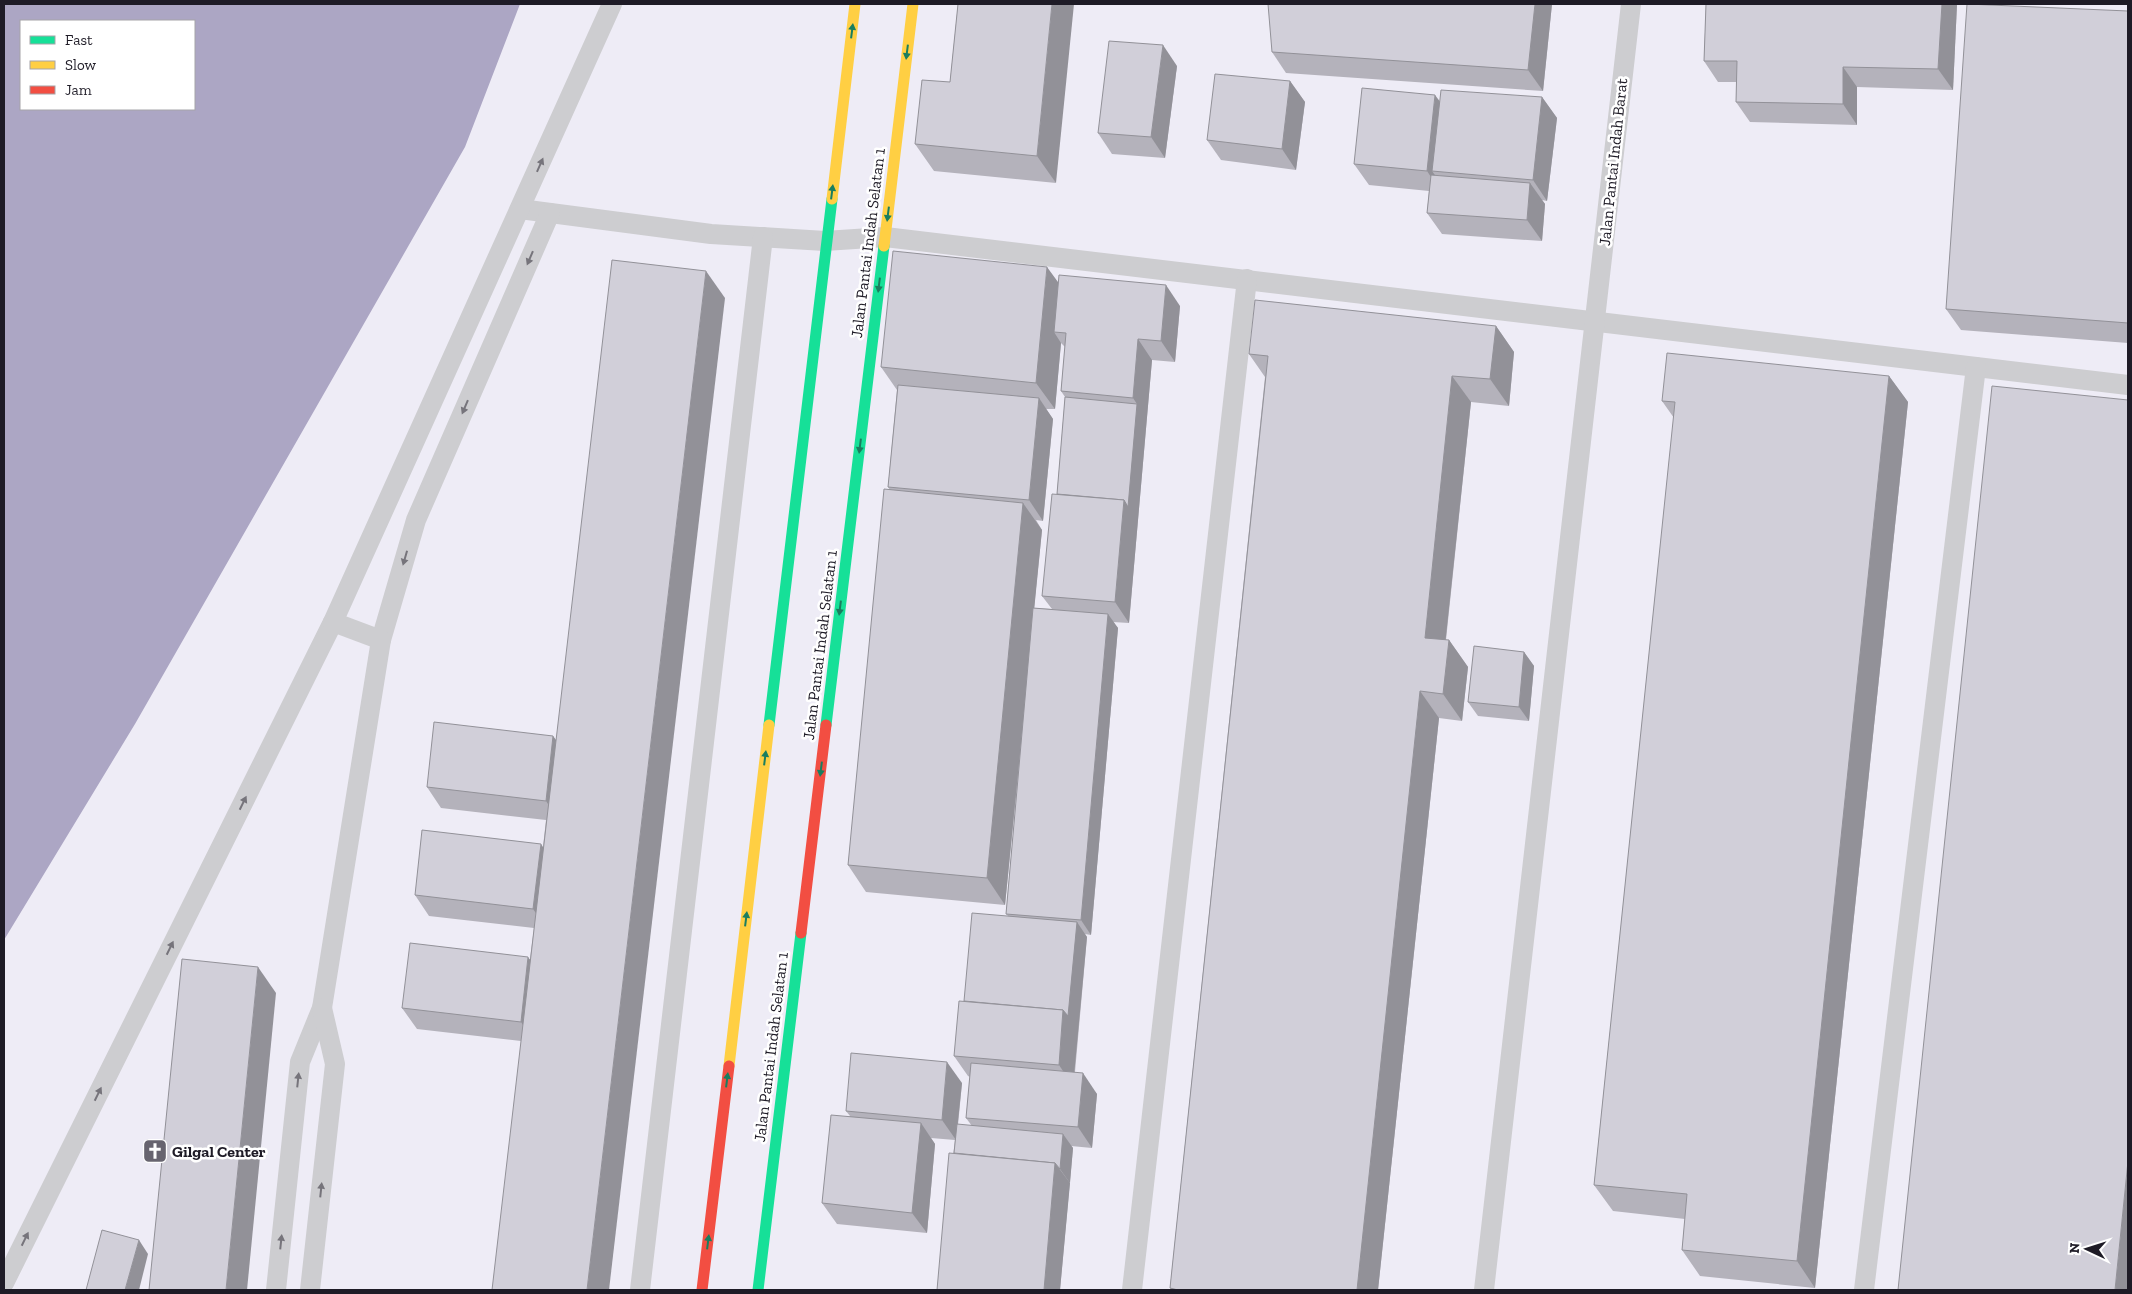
<svg xmlns="http://www.w3.org/2000/svg" width="2132" height="1294" font-family="'Zilla Slab',serif">
	<style>
		.water { fill: #aca6c4; fill-rule: evenodd }
		.lines { fill: none; stroke-linecap: round; stroke-linejoin: round }
		.lane { stroke: #cdcdd0; stroke-width: 20 }
		.fast { stroke: #16e098; stroke-width: 11 }
		.slow { stroke: #ffcf43; stroke-width: 11 }
		.jam { stroke: #f24e42; stroke-width: 11 }
		.wall { fill: #b4b2bb; fill-rule: evenodd }
		.shaded-wall { fill: #929198 }
		.building { fill: #d1cfd9; stroke: #929198 }
		.oneway { fill: #1a7e5f }
		.oneway2 { fill: #76747b }
		.labels { text-anchor: middle; dominant-baseline: central; stroke-width: 5; stroke-linejoin: round; paint-order: stroke }
		.street-label { font-size: 16px; fill: #1e1b26; stroke: #fff }
		.poi-label { font-size: 16px; font-weight: bold; fill: #1e1b26; stroke: #fff; text-anchor: start }
	</style>
	<rect width="100%" height="100%" fill="#eeecf6"/>
	<path class="water" d="M4 4H520L465 147 135 724 4 940ZM21 21H194V109H21Z"/>
	<g class="lines">
		<g class="lane">
			<polyline points="520,209 711,234 825,241 885,237 2128,385"/>
			<polyline points="381,640 416,520 550,213"/>
			<polyline points="4,1283 333,622 612,4"/>
			<polyline points="276,1290 300,1062 322,1008 381,640 333,622"/>
			<polyline points="310,1290 335,1064 322,1008"/>
			<polyline points="640,1290 763,237"/>
			<polyline points="1132,1290 1247,279"/>
			<polyline points="1484,1290 1631,4"/>
			<polyline points="1864,1290 1976,367"/>
		</g>
		<g class="fast">
			<polyline points="769,725 832,199"/>
			<polyline points="826,725 884,246"/>
			<polyline points="758,1290 801,933"/>
		</g>
		<g class="slow">
			<polyline points="832,199 855,4"/>
			<polyline points="884,246 913,4"/>
			<polyline points="729,1066 769,725"/>
		</g>
		<g class="jam">
			<polyline points="801,933 826,725"/>
			<polyline points="702,1290 729,1066"/>
		</g>
	</g>
	<g class="wall">
		<polygon points="958,4 1056,183 934,171 915,144 950,82"/>
		<polygon points="1552,4 1543,91 1286,73 1272,52"/>
		<polygon points="1706,4 1957,4 1953,90 1857,87 1857,125 1750,122 1736,102 1737,82 1718,82 1704,61"/>
		<polygon points="2128,11 2128,343 1961,330 1946,309"/>
		<polygon points="1177,66 1165,158 1112,154 1098,133"/>
		<polygon points="1290,81 1305,102 1296,170 1221,160 1207,140"/>
		<polygon points="1542,97 1557,118 1547,201 1542,200 1545,204 1542,241 1442,234 1427,213 1429,191 1369,185 1354,164 1440,101"/>
		<path d="M1058 282 1180 306 1175 362 1152 360 1129 623 1113 622 1118 628 1091 935 1085 934 1087 937 1075 1072 1097 1094 1092 1148 1071 1146 1073 1148 1060 1290H937L955 1140 931 1138 935 1144 927 1233 837 1224 822 1203 850 1116 846 1111 962 1083 958 1125 972 1126 966 1118 970 1077 968 1076 954 1056 964 1001 1008 916 1006 914 1021 748 1005 905 866 892 848 865 890 490 888 487 897 390 881 367ZM1061 343 1065 347 1061 391 1065 397 1057 494 1042 596 1052 609 1034 608 1042 530 1036 520 1043 521 1053 419 1046 409H1055Z"/>
		<polygon points="725,298 521,1041 417,1029 402,1008 530,959 534,928 429,916 415,895 543,847 546,820 441,808 427,787 553,736 556,740"/>
		<polygon points="1496,326 1514,352 1509,406 1471,402 1446,640 1449,640 1468,667 1462,721 1439,718 1378,1290 1171,1290 1170,1288 1265,377 1249,354"/>
		<polygon points="1889,376 1908,402 1815,1288 1700,1276 1682,1250 1685,1219 1613,1211 1594,1185 1674,418 1662,401"/>
		<polygon points="1524,652 1534,666 1529,721 1478,716 1468,702"/>
	</g>
	<g class="shaded-wall">
		<polygon points="1052,4 1074,4 1056,183 1037,156"/>
		<polygon points="1535,4 1552,4 1543,91 1528,70"/>
		<polygon points="1942,4 1957,4 1953,90 1938,69"/>
		<polygon points="1163,45 1177,66 1165,158 1151,137"/>
		<polygon points="1843,67 1857,87 1857,125 1843,104"/>
		<polygon points="1290,81 1305,102 1296,170 1282,149"/>
		<polygon points="1435,95 1450,115 1432,171 1442,185 1441,192 1427,171"/>
		<polygon points="1542,97 1557,118 1547,201 1533,180"/>
		<polygon points="1530,183 1545,204 1542,241 1527,220"/>
		<polygon points="1047,267 1066,293 1054,332 1061,343 1055,409 1036,383"/>
		<polygon points="706,271 725,298 609,1290 587,1290"/>
		<polygon points="1166,285 1180,306 1175,362 1161,341"/>
		<polygon points="1496,326 1514,352 1509,406 1490,379"/>
		<polygon points="1138,339 1152,360 1129,623 1115,602 1124,500 1137,404 1133,398"/>
		<polygon points="1452,376 1471,402 1443,664 1425,638"/>
		<polygon points="1889,376 1908,402 1815,1288 1797,1261"/>
		<polygon points="1039,398 1053,419 1043,521 1029,500"/>
		<polygon points="1023,503 1042,530 1005,905 987,878"/>
		<polygon points="1108,614 1118,628 1091,935 1081,920"/>
		<polygon points="1449,640 1468,667 1462,721 1443,694"/>
		<polygon points="1524,652 1534,666 1529,721 1519,707"/>
		<polygon points="1420,691 1439,718 1378,1290 1357,1290"/>
		<polygon points="553,736 568,757 560,822 546,801"/>
		<polygon points="541,844 555,865 548,930 533,909"/>
		<polygon points="1077,922 1087,937 1073,1086 1059,1065 1063,1010"/>
		<polygon points="528,957 543,978 535,1043 521,1022"/>
		<polygon points="258,967 276,993 247,1290 226,1290"/>
		<polygon points="947,1062 962,1083 956,1140 942,1120"/>
		<polygon points="1083,1073 1097,1094 1092,1148 1078,1127"/>
		<polygon points="921,1123 935,1144 927,1233 912,1213"/>
		<polygon points="1063,1134 1073,1148 1070,1183 1060,1169"/>
		<polygon points="2128,1161 2128,1290 2115,1290"/>
		<polygon points="1055,1163 1070,1183 1060,1290 1044,1290"/>
		<polygon points="139,1240 148,1254 139,1290 125,1290"/>
	</g>
	<g class="building">
		<polygon points="958,4 1052,4 1037,156 915,144 922,80 950,82"/>
		<polygon points="1268,4 1535,4 1528,70 1272,52"/>
		<polygon points="1706,4 1942,4 1938,69 1843,67 1843,104 1736,102 1737,61 1704,61"/>
		<polygon points="1967,4 2128,11 2128,323 1946,309"/>
		<polygon points="1109,41 1163,45 1151,137 1098,133"/>
		<polygon points="1215,74 1290,81 1282,149 1207,140"/>
		<polygon points="1362,88 1435,95 1427,171 1354,164"/>
		<polygon points="1441,90 1542,97 1533,180 1432,171"/>
		<polygon points="1431,175 1530,183 1527,220 1427,213"/>
		<polygon points="893,251 1047,267 1036,383 881,367"/>
		<polygon points="612,260 706,271 587,1290 492,1290"/>
		<polygon points="1059,275 1166,285 1161,341 1138,339 1133,398 1061,391 1066,333 1054,332"/>
		<polygon points="1255,300 1496,326 1490,379 1452,376 1425,638 1449,640 1443,694 1420,691 1357,1290 1178,1290 1170,1288 1268,356 1249,354"/>
		<polygon points="1667,353 1889,376 1797,1261 1682,1250 1687,1194 1594,1185 1675,402 1662,401"/>
		<polygon points="898,385 1039,398 1029,500 888,487"/>
		<polygon points="1992,386 2128,400 2128,1161 2115,1290 1898,1290"/>
		<polygon points="1065,397 1137,404 1128,507 1124,500 1057,494"/>
		<polygon points="884,489 1023,503 987,878 848,865"/>
		<polygon points="1052,494 1124,500 1115,602 1042,596"/>
		<polygon points="1033,608 1108,614 1081,920 1006,914"/>
		<polygon points="1474,646 1524,652 1519,707 1468,702"/>
		<polygon points="434,722 553,736 546,801 427,787"/>
		<polygon points="422,830 541,844 533,909 415,895"/>
		<polygon points="972,913 1077,922 1068,1016 1063,1010 964,1001"/>
		<polygon points="410,943 528,957 521,1022 402,1008"/>
		<polygon points="182,959 258,967 226,1290 149,1290"/>
		<polygon points="959,1001 1063,1010 1059,1065 954,1056"/>
		<polygon points="851,1053 947,1062 942,1120 846,1111"/>
		<polygon points="971,1063 1083,1073 1078,1127 966,1118"/>
		<polygon points="831,1115 921,1123 912,1213 822,1203"/>
		<polygon points="957,1124 1063,1134 1060,1169 1055,1163 954,1153"/>
		<polygon points="949,1153 1055,1163 1044,1290 937,1290"/>
		<polygon points="102,1230 139,1240 125,1290 86,1290"/>
	</g>
	<defs><path id="oneway-solid" d="M-6-.8H1V-3.2L6.5 0L1 3.2V.8H-6Z" transform="scale(1.25)"/></defs>
	<g class="oneway">
		<use href="#oneway-solid" transform="translate(852 31) rotate(-83)"/>
		<use href="#oneway-solid" transform="translate(907 52) rotate(97)"/>
		<use href="#oneway-solid" transform="translate(832 192) rotate(-83)"/>
		<use href="#oneway-solid" transform="translate(888 214) rotate(97)"/>
		<use href="#oneway-solid" transform="translate(879 285) rotate(97)"/>
		<use href="#oneway-solid" transform="translate(860 446) rotate(97)"/>
		<use href="#oneway-solid" transform="translate(840 608) rotate(97)"/>
		<use href="#oneway-solid" transform="translate(765 758) rotate(-83)"/>
		<use href="#oneway-solid" transform="translate(821 769) rotate(97)"/>
		<use href="#oneway-solid" transform="translate(746 919) rotate(-83)"/>
		<use href="#oneway-solid" transform="translate(727 1080) rotate(-83)"/>
		<use href="#oneway-solid" transform="translate(708 1242) rotate(-83)"/>
	</g>
	<g class="oneway2">
		<use href="#oneway-solid" transform="translate(540 165) rotate(-66)"/>
		<use href="#oneway-solid" transform="translate(530 258) rotate(113)"/>
		<use href="#oneway-solid" transform="translate(465 407) rotate(113)"/>
		<use href="#oneway-solid" transform="translate(405 558) rotate(106)"/>
		<use href="#oneway-solid" transform="translate(243 803) rotate(-64)"/>
		<use href="#oneway-solid" transform="translate(170 948) rotate(-64)"/>
		<use href="#oneway-solid" transform="translate(298 1080) rotate(-84)"/>
		<use href="#oneway-solid" transform="translate(98 1094) rotate(-64)"/>
		<use href="#oneway-solid" transform="translate(321 1190) rotate(-84)"/>
		<use href="#oneway-solid" transform="translate(25 1239) rotate(-64)"/>
		<use href="#oneway-solid" transform="translate(281 1242) rotate(-84)"/>
	</g>
	<defs>
		<symbol id="church-square" viewBox="-11 -11 22 22"><rect x="-9" y="-9" width="18" height="18" rx="4" fill="#67646f" stroke="#fff"/><path d="M-1.2-6h2.4v3.5h3.3v2.4h-3.3V6h-2.4V-.1h-3.3v-2.4h3.3Z" fill="#fff"/></symbol>
	</defs>
	<g fill-rule="evenodd">
		<use href="#church-square" x="141" y="1137" width="28" height="28"/>
	</g>
	<g class="labels">
		<g class="street-label">
			<text transform="translate(1613 162) rotate(-84)">Jalan Pantai Indah Barat</text>
			<text transform="translate(868 243) rotate(-83)">Jalan Pantai Indah Selatan 1</text>
			<text transform="translate(820 645) rotate(-83)">Jalan Pantai Indah Selatan 1</text>
			<text transform="translate(771 1047) rotate(-83)">Jalan Pantai Indah Selatan 1</text>
		</g>
		<g class="poi-label">
			<text x="172" y="1151">Gilgal Center</text>
		</g>
	</g>
	<rect width="2132" height="1294" fill="none" stroke="#1e1b26" stroke-width="10"/>
	<rect x="20" y="20" width="175" height="90" fill="#ffffff" stroke="#a5a4a8"/>
	<rect x="30" y="36" width="25" height="8" fill="#16e098" stroke="#a5a4a8"/>
	<text x="65" y="45" font-size="15" fill="#1e1b26">Fast</text>
	<rect x="30" y="61" width="25" height="8" fill="#ffcf43" stroke="#a5a4a8"/>
	<text x="65" y="70" font-size="15" fill="#1e1b26">Slow</text>
	<rect x="30" y="86" width="25" height="8" fill="#f24e42" stroke="#a5a4a8"/>
	<text x="65" y="95" font-size="15" fill="#1e1b26">Jam</text>
	<g transform="translate(2087 1249) rotate(274)" stroke="#ffffff" stroke-width="4" paint-order="stroke">
	<path d="M0-4L9 19L0 12L-9 19Z" fill="#1e1b26"/>
	<text y="-8" font-size="14" font-weight="bold" text-anchor="middle" fill="#1e1b26">N</text>
	</g>
</svg>
